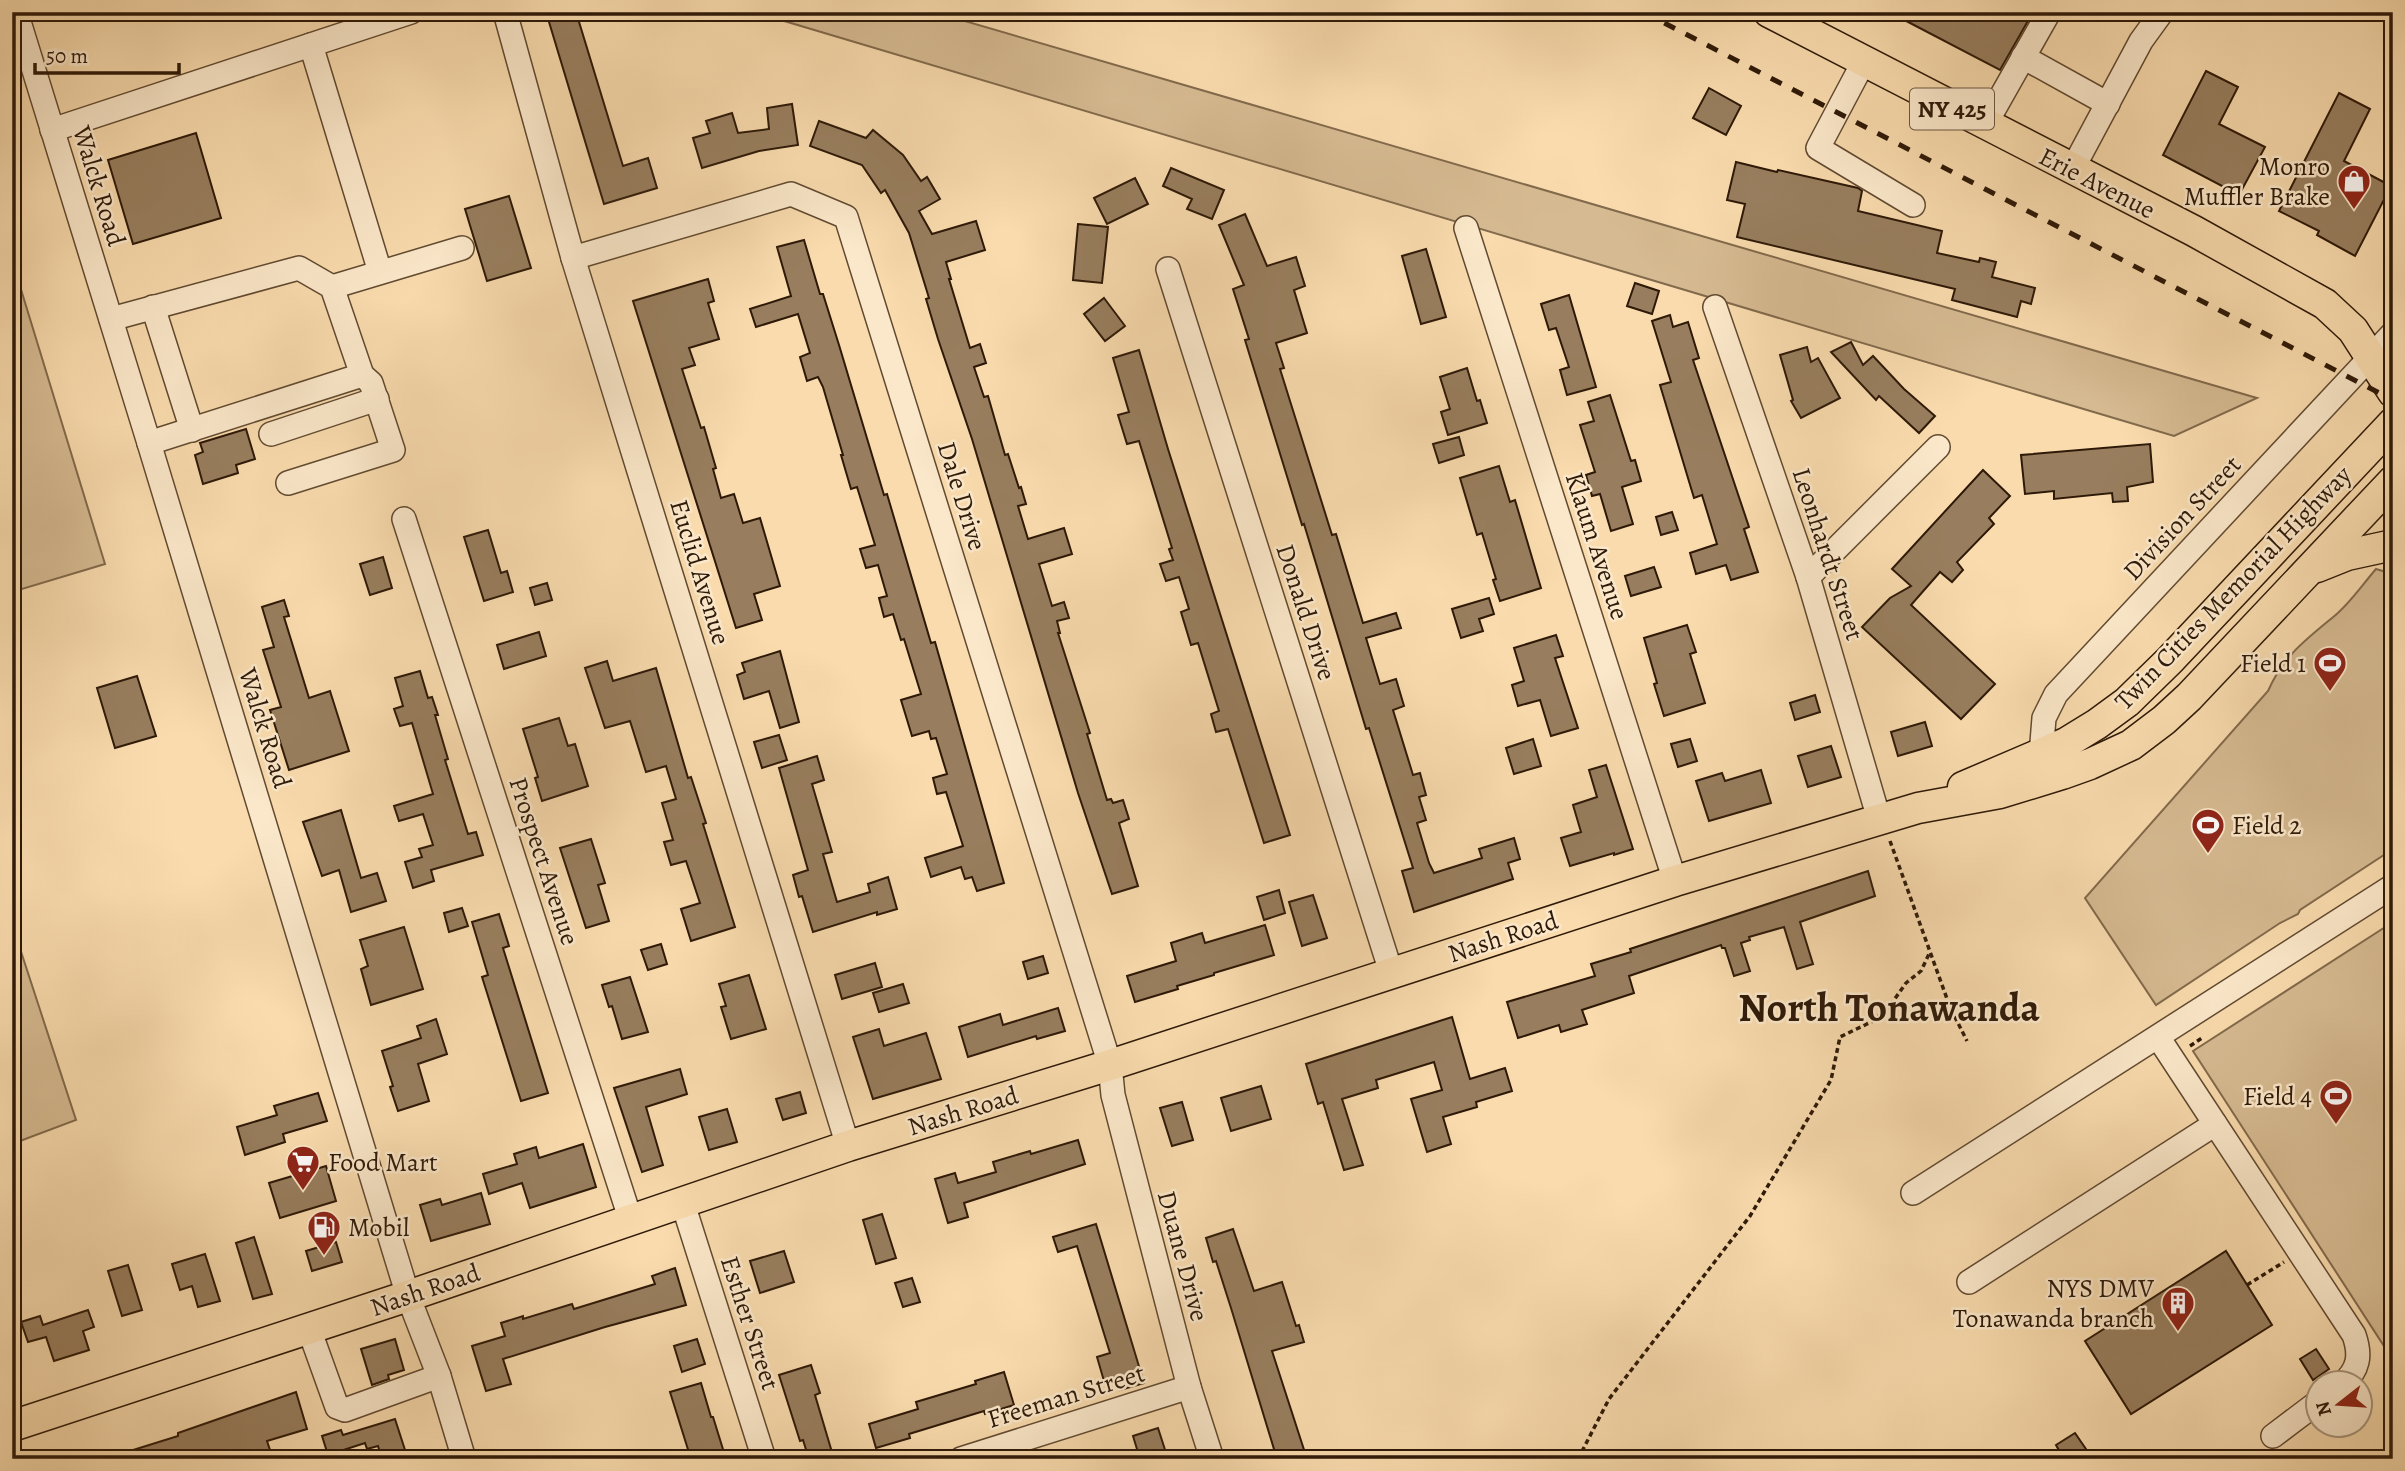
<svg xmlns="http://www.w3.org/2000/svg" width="2405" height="1471" font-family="Alegreya,serif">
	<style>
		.green { fill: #d6ba91; stroke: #826a4c; stroke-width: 2 }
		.building { fill: #987e5e; stroke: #2e1908; stroke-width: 2 }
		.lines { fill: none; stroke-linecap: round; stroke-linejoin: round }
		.minor-casing { stroke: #614a31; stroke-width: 26 }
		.major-casing { stroke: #2e1908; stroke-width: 33 }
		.path { stroke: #2e1908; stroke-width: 3.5; stroke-dasharray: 5 3.5; stroke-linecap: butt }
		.minor { stroke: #fbe8ca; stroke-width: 23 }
		.major { stroke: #f9dbad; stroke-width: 30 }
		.rail { stroke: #2e1908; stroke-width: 5; stroke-dasharray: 12 12; stroke-linecap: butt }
		.labels { text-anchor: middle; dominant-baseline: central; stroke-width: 5; stroke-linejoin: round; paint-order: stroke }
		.shield { fill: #fbe8ca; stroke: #6c5742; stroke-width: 2 }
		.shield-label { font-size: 24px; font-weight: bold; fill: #2e1908 }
		.poi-label { font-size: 26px; fill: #2e1908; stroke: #fbe8ca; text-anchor: end }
		.street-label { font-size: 26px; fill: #2e1908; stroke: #fbe8ca }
		.town-label { font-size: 40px; font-weight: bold; fill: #2e1908; stroke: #fbe8ca }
	</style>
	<rect width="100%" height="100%" fill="#f9dbad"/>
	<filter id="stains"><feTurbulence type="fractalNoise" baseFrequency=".00286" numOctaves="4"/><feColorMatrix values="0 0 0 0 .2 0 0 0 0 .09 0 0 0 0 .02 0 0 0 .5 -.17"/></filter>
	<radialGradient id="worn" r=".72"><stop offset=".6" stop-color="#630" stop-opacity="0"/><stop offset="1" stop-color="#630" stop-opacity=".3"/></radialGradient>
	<g class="green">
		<polygon points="754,12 934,12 2257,398 2174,436"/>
		<polygon points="12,260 105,564 12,592"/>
		<path d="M2376 569 2393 574V849L2300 910 2298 914 2280 923 2156 1005 2085 898 2268 691C2283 657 2304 641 2332 618 2349 605 2362 585 2376 569Z"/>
		<polygon points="2393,922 2393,1360 2193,1051"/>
		<polygon points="12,924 76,1120 12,1144"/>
	</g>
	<g class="building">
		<polygon points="546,12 576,12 623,166 648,158 657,188 604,204"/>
		<polygon points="1889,12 1985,12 1996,18 1999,12 2033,12 2000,70"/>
		<polygon points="2206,71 2238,87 2219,124 2265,147 2239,195 2163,155"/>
		<polygon points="1709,88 1741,106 1726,135 1693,118"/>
		<polygon points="2339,93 2370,109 2344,161 2391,186 2355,256 2317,235 2319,231 2279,211"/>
		<polygon points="792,104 798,145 759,151 702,168 693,138 710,133 706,121 732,113 738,133 769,129 767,108"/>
		<polygon points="819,121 866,138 873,130 903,155 921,181 927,177 940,199 919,211 932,234 976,221 985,250 946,262 951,279 949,279 970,348 980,344 986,363 974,367 984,397 988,396 1005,455 1008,454 1019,488 1021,487 1026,504 1018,506 1028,539 1064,528 1072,554 1039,564 1052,606 1064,602 1069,618 1057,621 1060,633 1058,633 1090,733 1087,734 1107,800 1111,799 1113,803 1123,800 1129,819 1119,823 1138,886 1112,894 1078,793 972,439 938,339 926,299 929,298 909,233 885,190 881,193 862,165 810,146"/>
		<polygon points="196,133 221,218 133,244 108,160"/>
		<polygon points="1736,162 1777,172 1778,170 1858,188 1862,191 1858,211 1942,231 1937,253 1979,262 1980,258 1996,262 1992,277 2035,288 2031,304 2021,301 2017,317 1952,300 1955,289 1737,237 1745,204 1727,200"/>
		<polygon points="1171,168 1224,190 1212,219 1187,209 1192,199 1163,186"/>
		<polygon points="1135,178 1148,204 1107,224 1094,198"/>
		<polygon points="509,196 531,268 487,281 465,209"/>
		<polygon points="1245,214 1267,266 1296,257 1305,286 1294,290 1307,333 1276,343 1284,368 1280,369 1332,535 1336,534 1363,623 1396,613 1401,628 1366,638 1380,684 1396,679 1404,706 1393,710 1413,775 1420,773 1426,795 1419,797 1426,820 1417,823 1429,863 1434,873 1482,858 1479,849 1514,838 1520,859 1508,863 1513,879 1414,912 1402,871 1413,868 1369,728 1366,729 1304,524 1302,525 1245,340 1249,339 1233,289 1244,285 1219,225"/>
		<polygon points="1078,224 1108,227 1102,283 1073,280"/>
		<polygon points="804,240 820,294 823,294 839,345 884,495 887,494 931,643 935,642 1004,883 977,891 972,877 965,879 961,867 931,877 925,858 963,846 946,792 937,794 933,778 947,774 936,738 931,739 929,731 912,736 901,700 921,694 904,639 901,640 893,614 884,617 879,598 887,596 878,565 866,568 860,549 875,545 857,487 851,489 841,455 843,455 823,387 818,377 807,381 800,357 810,353 798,314 756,327 750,309 791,296 777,247"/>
		<polygon points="1426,249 1446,317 1421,324 1402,256"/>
		<polygon points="708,279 714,301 708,303 719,339 689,348 695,365 682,369 701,428 704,427 716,468 713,469 721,498 734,494 743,523 760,518 780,586 754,594 762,620 736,628 633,301"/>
		<polygon points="1635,283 1659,291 1652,314 1627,306"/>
		<polygon points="1569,295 1596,387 1567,395 1560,370 1569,367 1556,328 1549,330 1541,304"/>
		<polygon points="1104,298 1125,326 1105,341 1084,314"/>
		<polygon points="1670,315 1673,327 1688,322 1699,358 1693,360 1749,527 1744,529 1758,572 1731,580 1726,565 1696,574 1690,553 1717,544 1702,495 1694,498 1660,385 1671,382 1652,321"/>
		<polygon points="1851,342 1863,365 1873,356 1904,389 1935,416 1919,433 1879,396 1876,400 1831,352"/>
		<polygon points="1807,347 1811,362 1818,358 1840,398 1801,418 1791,401 1793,400 1780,355"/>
		<polygon points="1139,350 1168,449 1290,835 1264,843 1228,729 1216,732 1211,714 1219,711 1198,643 1191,645 1181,612 1189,609 1179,577 1166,581 1160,564 1173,560 1169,549 1172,548 1139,441 1127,444 1118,415 1129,412 1113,358"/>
		<polygon points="1467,368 1477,401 1480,400 1487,423 1448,435 1441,412 1450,409 1440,377"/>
		<polygon points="1610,395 1631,461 1635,460 1641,481 1622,487 1633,524 1611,531 1600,494 1592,496 1586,475 1595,472 1580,425 1594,421 1588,402"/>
		<polygon points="246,429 255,459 236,465 238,473 203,484 195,455 203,452 200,443"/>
		<polygon points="1459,437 1464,455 1439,463 1433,444"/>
		<polygon points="2150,444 2153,482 2127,487 2128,501 2113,502 2112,493 2054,499 2054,491 2025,494 2021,455"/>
		<polygon points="1499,466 1510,502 1515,500 1541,588 1500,601 1493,580 1496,579 1482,533 1477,535 1460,478"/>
		<polygon points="1983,470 2010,496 1989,518 1994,524 1957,562 1963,570 1952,582 1940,572 1911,605 1995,684 1961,719 1862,627 1890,598 1911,586 1892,569"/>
		<polygon points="1672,512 1678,530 1661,535 1656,517"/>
		<polygon points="488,530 501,573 507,571 513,592 484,601 464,537"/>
		<polygon points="383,557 392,588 370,595 360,564"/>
		<polygon points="1654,567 1661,587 1631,596 1625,576"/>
		<polygon points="547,583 552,600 535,605 530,588"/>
		<polygon points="1489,598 1494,614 1479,619 1483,631 1461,638 1452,609"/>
		<polygon points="284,600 289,616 284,617 309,698 330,691 349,751 289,770 270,710 281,707 263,650 274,647 262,607"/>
		<polygon points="1687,625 1696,652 1690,654 1705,703 1664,716 1654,684 1657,683 1644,638"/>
		<polygon points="539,632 546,656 504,669 497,645"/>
		<polygon points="1556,635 1563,656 1555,658 1578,728 1551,736 1540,700 1518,706 1512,685 1524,681 1514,648"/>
		<polygon points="780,651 799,722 780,728 769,691 744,699 737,675 745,672 742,663"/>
		<polygon points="607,661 613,681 656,668 688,778 691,777 706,823 703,824 735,927 691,941 681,909 700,903 686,861 671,865 664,842 673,840 662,803 676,799 666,766 646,772 630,721 605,728 585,668"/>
		<polygon points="420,671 428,698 432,697 438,715 435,715 448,759 445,760 468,834 476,832 483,855 431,870 434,881 413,888 405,862 422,857 419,849 433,845 423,814 399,821 394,806 433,794 412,723 400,726 394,709 403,706 395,678"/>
		<polygon points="137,676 156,736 115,748 97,688"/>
		<polygon points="1815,695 1820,712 1795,720 1790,703"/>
		<polygon points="559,718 568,746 575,744 588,786 542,801 535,778 538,777 523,729"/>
		<polygon points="1925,722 1932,746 1898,756 1891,732"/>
		<polygon points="779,735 787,760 762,768 754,742"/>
		<polygon points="1533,739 1541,766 1514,774 1506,748"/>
		<polygon points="1690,739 1697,761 1678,767 1671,744"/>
		<polygon points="1831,746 1841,777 1808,787 1798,756"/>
		<polygon points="817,756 824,780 812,784 832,852 823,854 837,902 870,892 868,884 888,877 897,909 877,915 877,912 813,932 802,896 799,897 793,875 808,870 779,768"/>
		<polygon points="1606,765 1633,849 1614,855 1614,853 1570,866 1561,838 1581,832 1573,805 1597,797 1589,770"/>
		<polygon points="1761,770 1771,803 1709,821 1696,781 1722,773 1725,781"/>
		<polygon points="341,810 361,878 377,873 386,901 351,912 339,870 322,876 303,822"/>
		<polygon points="591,839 605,883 598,885 609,921 586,928 560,848"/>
		<polygon points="1868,871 1875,896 1800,922 1813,964 1797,969 1784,927 1749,937 1750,940 1741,943 1750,971 1734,976 1725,948 1722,948 1721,945 1629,976 1634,993 1582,1010 1587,1024 1561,1032 1559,1025 1518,1038 1507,1002 1595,976 1591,964 1631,952 1630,949"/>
		<polygon points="1279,890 1285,913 1264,920 1257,897"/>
		<polygon points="1313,895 1327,938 1302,946 1289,902"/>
		<polygon points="462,908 468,926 449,932 444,913"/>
		<polygon points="499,914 509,946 503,948 548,1093 521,1101 482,977 488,975 472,922"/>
		<polygon points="1265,925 1274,955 1214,973 1214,975 1177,986 1178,989 1135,1002 1127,976 1176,961 1171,943 1202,933 1205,943"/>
		<polygon points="404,927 423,989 371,1005 361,969 368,966 360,940"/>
		<polygon points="661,944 667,964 648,970 641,950"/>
		<polygon points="1043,956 1048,973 1028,979 1023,962"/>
		<polygon points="875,963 882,987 842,999 835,975"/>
		<polygon points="749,975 766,1029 731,1039 721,1007 726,1006 719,984"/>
		<polygon points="630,977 648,1032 622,1039 612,1006 609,1007 602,985"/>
		<polygon points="903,984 909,1003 879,1012 873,993"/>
		<polygon points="1058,1008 1065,1031 1037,1039 1036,1036 968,1057 959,1027 1000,1014 1003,1025"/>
		<polygon points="1452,1017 1470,1079 1505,1068 1512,1091 1476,1102 1477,1107 1443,1117 1451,1144 1427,1152 1411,1099 1442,1090 1434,1062 1376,1080 1378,1088 1342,1099 1363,1165 1344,1170 1323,1102 1318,1104 1306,1064"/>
		<polygon points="436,1019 447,1054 418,1064 429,1101 398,1111 390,1087 393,1086 382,1051 421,1038 417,1026"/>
		<polygon points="879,1029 884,1046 926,1033 941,1079 873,1099 853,1037"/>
		<polygon points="680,1069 687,1094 646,1107 663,1165 642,1172 614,1088"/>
		<polygon points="1261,1086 1271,1119 1231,1131 1221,1098"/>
		<polygon points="800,1092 806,1113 783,1120 776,1099"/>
		<polygon points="318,1093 327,1121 283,1134 285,1142 245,1155 237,1127 277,1115 274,1106"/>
		<polygon points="1182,1102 1193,1140 1172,1146 1160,1108"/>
		<polygon points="727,1109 737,1142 709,1150 699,1117"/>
		<polygon points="1078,1140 1085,1164 964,1203 968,1217 948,1223 935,1179 955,1173 958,1183 996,1172 993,1162 1030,1151 1031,1154"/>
		<polygon points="583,1144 596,1187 530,1208 522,1183 489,1194 483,1174 517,1164 514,1154 536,1147 539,1158"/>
		<polygon points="326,1166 336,1201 280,1218 269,1183"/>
		<polygon points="481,1193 490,1224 431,1241 420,1205 440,1199 442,1205"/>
		<polygon points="882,1214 896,1258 876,1264 863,1220"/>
		<polygon points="1096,1224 1144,1383 1120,1390 1116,1377 1104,1381 1097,1357 1110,1353 1077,1246 1058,1252 1053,1237"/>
		<polygon points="1233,1229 1254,1291 1282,1282 1296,1326 1299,1325 1304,1342 1272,1351 1307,1459 1277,1459 1231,1308 1216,1261 1213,1262 1206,1238"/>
		<polygon points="254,1237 272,1294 253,1299 236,1243"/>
		<polygon points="336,1242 342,1262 312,1271 306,1251"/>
		<polygon points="784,1251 794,1282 760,1293 750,1261"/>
		<polygon points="2226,1251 2272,1325 2131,1414 2085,1341"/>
		<polygon points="205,1254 220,1301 198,1307 192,1286 180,1290 172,1264"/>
		<polygon points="128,1265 142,1310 122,1316 108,1271"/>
		<polygon points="675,1268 686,1305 605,1327 503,1359 511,1384 486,1391 472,1346 505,1336 501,1323 523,1316 523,1319 572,1304 574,1309 655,1284 652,1276"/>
		<polygon points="912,1278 920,1302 903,1307 895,1283"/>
		<polygon points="88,1310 94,1327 83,1331 89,1350 54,1361 46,1337 28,1342 21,1322 40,1316 43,1325"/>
		<polygon points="395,1339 404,1370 388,1375 389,1379 372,1385 361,1349"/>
		<polygon points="697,1339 705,1364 682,1372 674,1346"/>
		<polygon points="2316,1349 2329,1369 2313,1380 2300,1359"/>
		<polygon points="811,1365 820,1393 815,1395 834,1459 809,1459 803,1440 800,1441 779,1375"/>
		<polygon points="1004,1372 1014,1405 985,1414 984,1411 909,1434 910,1438 876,1448 869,1424 918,1409 916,1402 976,1384 975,1381"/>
		<polygon points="701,1383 711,1417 713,1417 726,1459 691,1459 670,1392"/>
		<polygon points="296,1392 307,1429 267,1441 273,1459 117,1459 117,1455 178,1436 178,1433"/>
		<polygon points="395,1419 406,1453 382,1459 378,1446 367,1449 365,1443 328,1455 322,1436 341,1430 343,1435"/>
		<polygon points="1158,1428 1167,1456 1159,1459 1140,1459 1133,1436"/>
		<polygon points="2075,1433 2088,1452 2078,1459 2064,1459 2056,1445"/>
	</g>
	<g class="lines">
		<defs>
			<g id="minor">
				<polyline points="16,12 149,443 386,1224 408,1296 439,1376 464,1459"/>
				<polyline points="505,12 573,258 848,1146"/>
				<polyline points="311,45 380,272"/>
				<polyline points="2023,57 2108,104"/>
				<polyline points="1863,63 1818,148 1913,205"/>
				<polyline points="1985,125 2049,12"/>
				<polyline points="52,130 411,12"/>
				<polyline points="2072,170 2141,41 2162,12"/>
				<polyline points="1466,228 1675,881"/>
				<polyline points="573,258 791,194 846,217 1110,1065 1113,1095 1189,1387 1212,1459"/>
				<polyline points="1168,269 1391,972"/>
				<polyline points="332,287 462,248"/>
				<polyline points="153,307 192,430"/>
				<polyline points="1715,307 1808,577 1879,819"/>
				<polyline points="111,319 299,268 332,287 362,375 149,443"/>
				<polyline points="271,434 377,399"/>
				<polyline points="288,483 393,450 371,383 362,375"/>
				<polyline points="404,519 631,1221"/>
				<polyline points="1808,577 1938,447"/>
				<polyline points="2041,755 2044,718 2056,694 2393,333"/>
				<path d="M2158 1037 2354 1335C2361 1355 2359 1370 2342 1384"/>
				<polyline points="1913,1193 2393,886"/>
				<polyline points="683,1204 764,1459"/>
				<polyline points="1969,1282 2215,1124"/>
				<polyline points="309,1329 337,1407 345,1410 439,1376"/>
				<polyline points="2273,1436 2318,1402"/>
				<polyline points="961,1459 1189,1387"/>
			</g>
			<g id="major">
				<polyline points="1769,12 2194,231 2325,304 2353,330 2393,392"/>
				<polyline points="2317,567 2347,555 2393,545"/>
				<polyline points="1963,787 2066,743 2097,724 2127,702 2170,660 2393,423"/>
				<polyline points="12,1426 408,1296 848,1146 1110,1065 1675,881 1918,808 2000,793 2062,774 2090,764 2131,745 2164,720 2189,697 2393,481"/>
			</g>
		</defs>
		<use href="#minor" class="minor-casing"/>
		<use href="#major" class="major-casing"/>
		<g class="path">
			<polyline points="1890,841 1950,1007 1967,1041"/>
			<polyline points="2190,1046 2202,1038"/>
			<polyline points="2247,1285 2284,1262"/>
			<polyline points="1578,1459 1609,1399 1750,1216 1831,1080 1840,1037 1873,1021 1889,1007 1906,983 1921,971 1930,952"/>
		</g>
		<use href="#minor" class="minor"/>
		<use href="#major" class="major"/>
		<polyline class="rail" points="1643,12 2393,400"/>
	</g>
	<defs>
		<symbol id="shop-pin" viewBox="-11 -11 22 30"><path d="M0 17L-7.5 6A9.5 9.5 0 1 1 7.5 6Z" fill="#8f2418" stroke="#fbe8ca"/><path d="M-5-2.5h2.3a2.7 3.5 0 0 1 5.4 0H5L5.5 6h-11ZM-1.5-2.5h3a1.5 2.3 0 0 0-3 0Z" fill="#fff"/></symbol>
		<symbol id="stadium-pin" viewBox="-11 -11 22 30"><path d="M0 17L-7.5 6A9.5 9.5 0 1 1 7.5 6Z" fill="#8f2418" stroke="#fbe8ca"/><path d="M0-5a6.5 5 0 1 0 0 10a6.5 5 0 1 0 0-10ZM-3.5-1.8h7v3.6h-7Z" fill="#fff"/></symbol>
		<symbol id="supermarket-pin" viewBox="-11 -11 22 30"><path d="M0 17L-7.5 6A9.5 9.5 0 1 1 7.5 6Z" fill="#8f2418" stroke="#fbe8ca"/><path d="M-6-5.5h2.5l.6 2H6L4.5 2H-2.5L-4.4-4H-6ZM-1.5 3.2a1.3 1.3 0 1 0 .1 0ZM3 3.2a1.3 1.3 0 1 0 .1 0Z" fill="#fff"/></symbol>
		<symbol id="fuel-pin" viewBox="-11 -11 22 30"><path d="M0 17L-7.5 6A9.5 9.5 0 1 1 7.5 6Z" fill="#8f2418" stroke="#fbe8ca"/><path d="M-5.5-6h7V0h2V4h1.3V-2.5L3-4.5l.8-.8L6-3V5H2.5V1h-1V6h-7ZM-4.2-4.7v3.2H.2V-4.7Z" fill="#fff"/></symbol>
		<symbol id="building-pin" viewBox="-11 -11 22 30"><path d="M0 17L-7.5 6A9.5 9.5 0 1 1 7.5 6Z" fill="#8f2418" stroke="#fbe8ca"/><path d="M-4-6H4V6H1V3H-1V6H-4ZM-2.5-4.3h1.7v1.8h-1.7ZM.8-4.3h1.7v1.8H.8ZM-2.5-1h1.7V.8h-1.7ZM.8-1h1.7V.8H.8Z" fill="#fff"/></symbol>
	</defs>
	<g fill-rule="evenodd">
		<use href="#shop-pin" x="2335" y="162" width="38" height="52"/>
		<use href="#stadium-pin" x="2311" y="644" width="38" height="52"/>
		<use href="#stadium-pin" x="2189" y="806" width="38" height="52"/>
		<use href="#stadium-pin" x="2317" y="1077" width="38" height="52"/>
		<use href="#supermarket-pin" x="284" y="1143" width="38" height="52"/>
		<use href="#fuel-pin" x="305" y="1208" width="38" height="52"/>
		<use href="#building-pin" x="2159" y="1284" width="38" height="52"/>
	</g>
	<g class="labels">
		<rect class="shield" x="1910" y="88.5" width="84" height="41" rx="5"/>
		<g class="shield-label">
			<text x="1952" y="109">NY 425</text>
		</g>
		<g class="poi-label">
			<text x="2330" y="166">Monro<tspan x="2330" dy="30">Muffler Brake</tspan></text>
			<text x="2306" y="663">Field 1</text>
			<text x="2232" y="825" text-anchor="start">Field 2</text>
			<text x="2312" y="1096">Field 4</text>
			<text x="328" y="1162" text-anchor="start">Food Mart</text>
			<text x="348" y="1227" text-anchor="start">Mobil</text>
			<text x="2154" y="1288">NYS DMV<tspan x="2154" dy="30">Tonawanda branch</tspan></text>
		</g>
		<g class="street-label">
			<text transform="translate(2097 183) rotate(27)">Erie Avenue</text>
			<text transform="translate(99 186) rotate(73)">Walck Road</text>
			<text transform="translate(962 496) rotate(73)">Dale Drive</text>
			<text transform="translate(2182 518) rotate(-47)">Division Street</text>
			<text transform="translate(1597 546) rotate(72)">Klaum Avenue</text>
			<text transform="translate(1828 554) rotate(72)">Leonhardt Street</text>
			<text transform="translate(700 572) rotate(73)">Euclid Avenue</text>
			<text transform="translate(2233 588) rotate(-46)">Twin Cities Memorial Highway</text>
			<text transform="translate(1306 612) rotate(72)">Donald Drive</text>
			<text transform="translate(265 728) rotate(73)">Walck Road</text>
			<text transform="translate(544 861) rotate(72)">Prospect Avenue</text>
			<text transform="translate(1503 937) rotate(-18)">Nash Road</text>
			<text transform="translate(963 1111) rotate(-17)">Nash Road</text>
			<text transform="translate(1183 1256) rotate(75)">Duane Drive</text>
			<text transform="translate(425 1290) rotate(-19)">Nash Road</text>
			<text transform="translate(750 1323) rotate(72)">Esther Street</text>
			<text transform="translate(1066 1396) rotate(-17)">Freeman Street</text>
		</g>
		<g class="town-label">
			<text x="1889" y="1007">North Tonawanda</text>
		</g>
	</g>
	<rect width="2405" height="1471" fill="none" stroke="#f9dbad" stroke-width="42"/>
	<rect x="14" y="14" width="2377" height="1443" fill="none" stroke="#2e1908" stroke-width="3.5"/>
	<rect x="21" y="21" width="2363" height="1429" fill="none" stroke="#2e1908" stroke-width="2"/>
	<g transform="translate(2339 1404) rotate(253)"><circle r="33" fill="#fbe8ca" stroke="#a9957c" stroke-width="2"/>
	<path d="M0-5L12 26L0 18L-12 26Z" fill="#8f2418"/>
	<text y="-10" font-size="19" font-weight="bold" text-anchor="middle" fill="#2e1908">N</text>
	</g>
	<path d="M35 63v10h144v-10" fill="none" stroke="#2e1908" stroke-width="3.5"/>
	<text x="46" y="63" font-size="21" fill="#2e1908" stroke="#fbe8ca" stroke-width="5" paint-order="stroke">50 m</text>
	<rect width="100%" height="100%" filter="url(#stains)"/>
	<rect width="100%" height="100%" fill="url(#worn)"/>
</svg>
